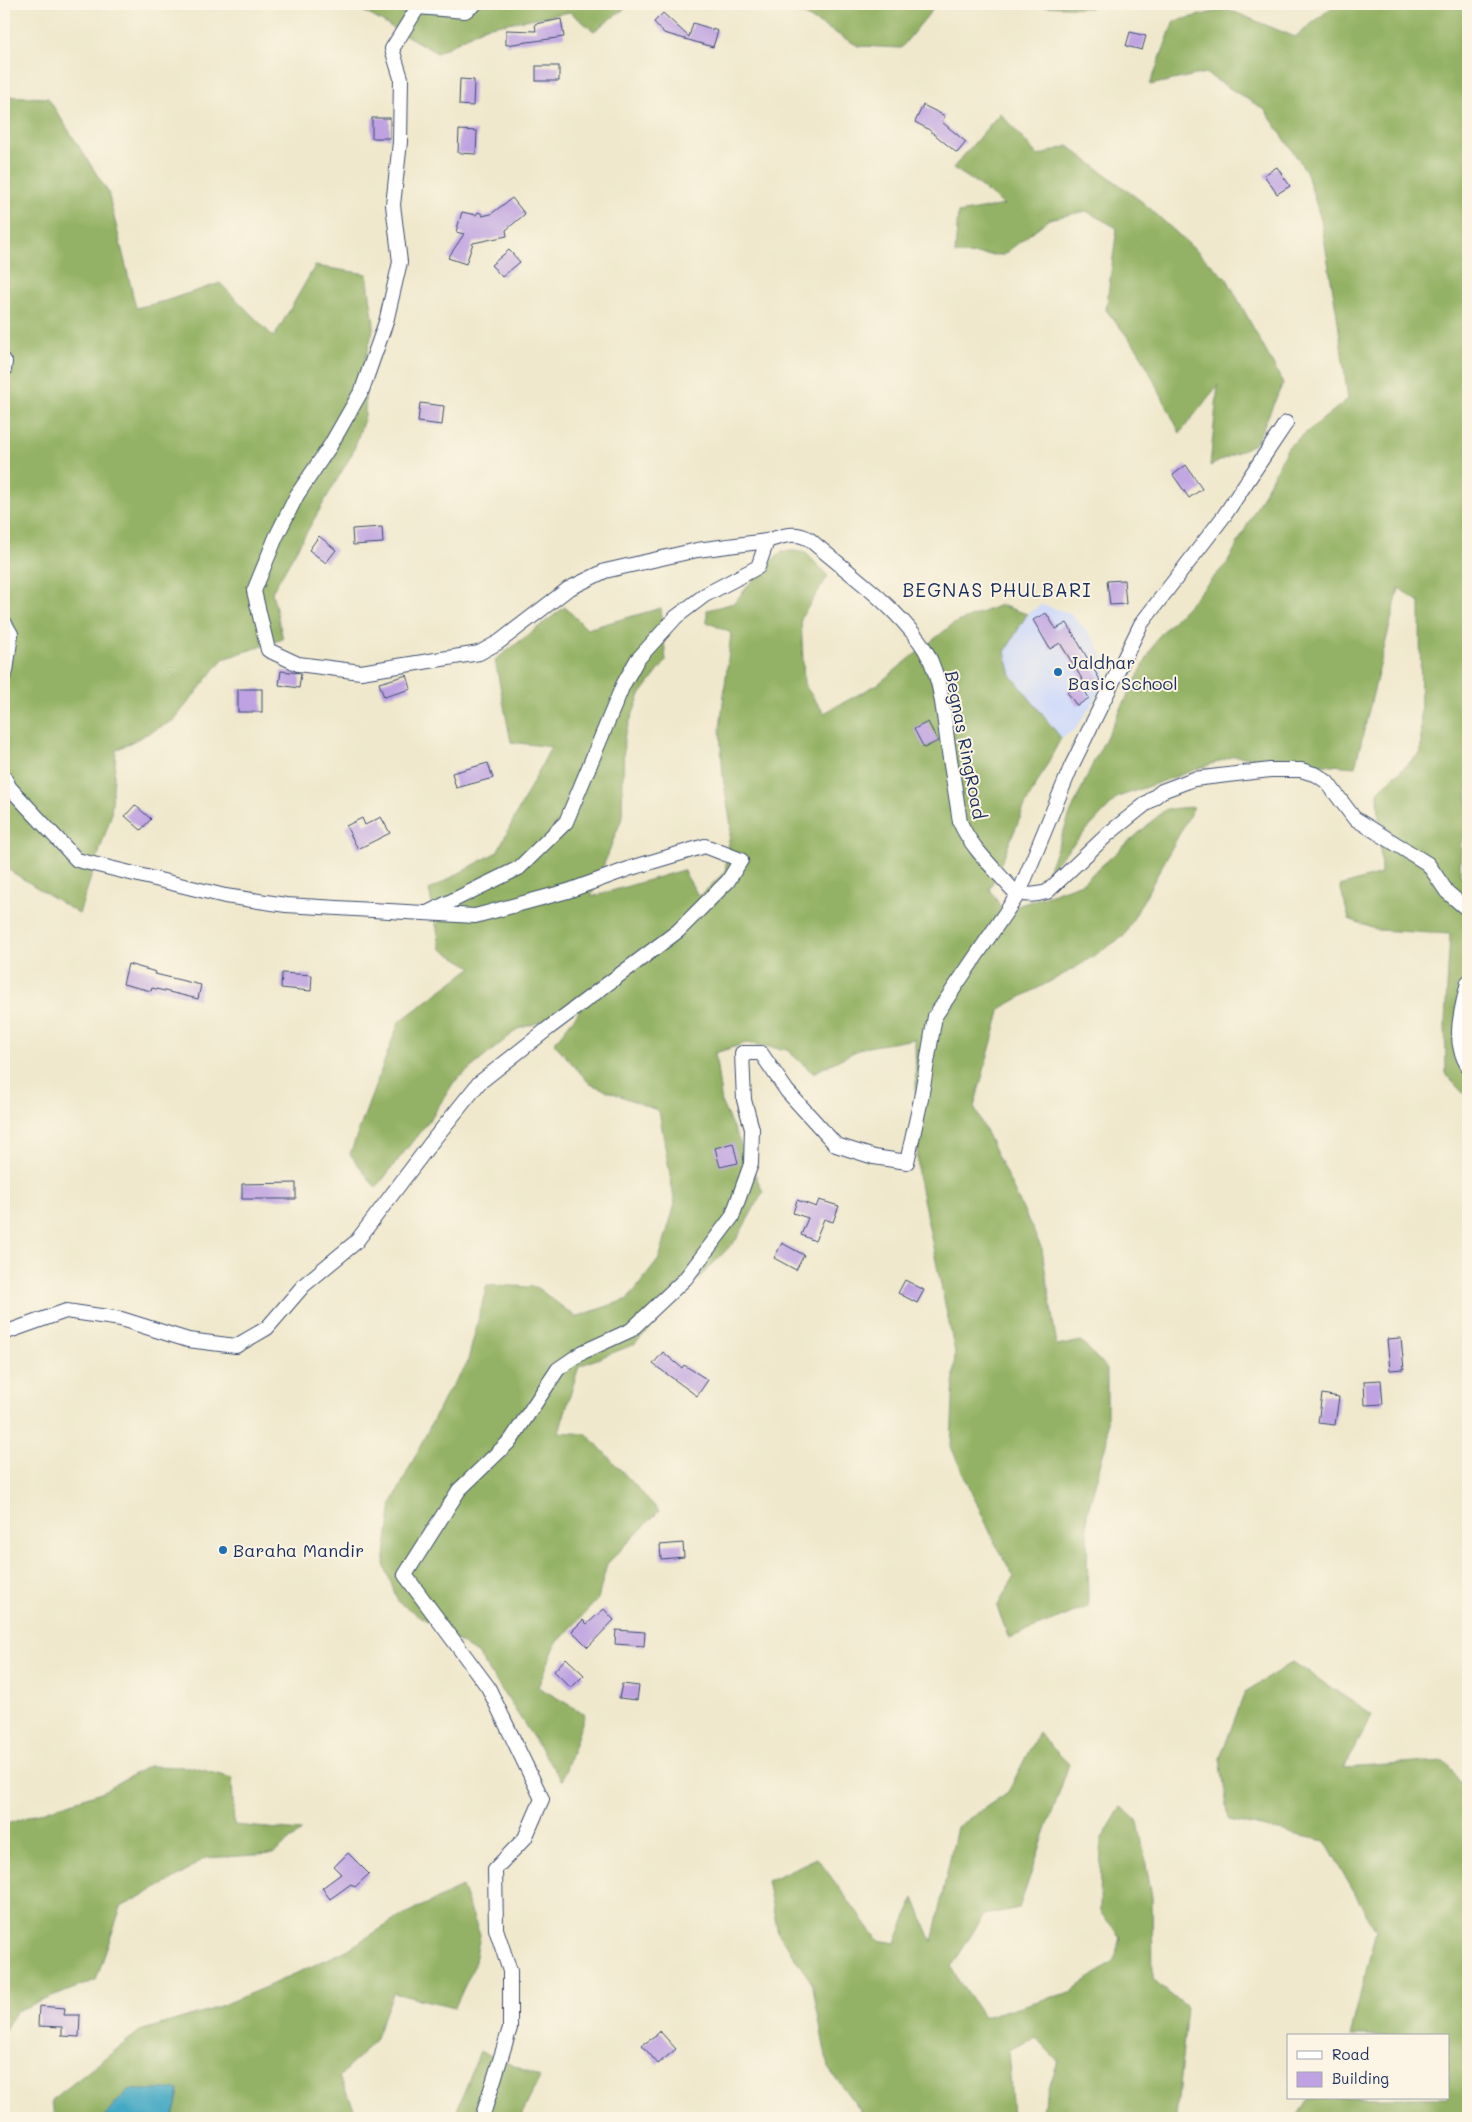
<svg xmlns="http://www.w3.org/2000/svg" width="1472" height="2122" font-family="Mali,sans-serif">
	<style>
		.built { fill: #cfdafa }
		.forest { fill: #94b265; stroke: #587062 }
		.water { fill: #43a8c3; stroke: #2f6c90 }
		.building { fill: #bea2e1 }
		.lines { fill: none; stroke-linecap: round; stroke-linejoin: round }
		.street-casing { stroke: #3b4b6e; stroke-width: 16 }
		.street { stroke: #fff; stroke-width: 14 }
		.poi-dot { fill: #1f6fb2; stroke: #fcf5e5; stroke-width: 2 }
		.labels { text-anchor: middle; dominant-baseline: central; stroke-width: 4; stroke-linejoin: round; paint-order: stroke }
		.poi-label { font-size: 18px; fill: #1b2f5e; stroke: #fcf5e5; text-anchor: start }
		.street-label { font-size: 18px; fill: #1b2f5e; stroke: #fcf5e5 }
		.neighbourhood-label { font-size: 19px; letter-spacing: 1px; fill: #1b2f5e; stroke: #fcf5e5 }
	</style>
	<rect width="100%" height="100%" fill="#fcf5e5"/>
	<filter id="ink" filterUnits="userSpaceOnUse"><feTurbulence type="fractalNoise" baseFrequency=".02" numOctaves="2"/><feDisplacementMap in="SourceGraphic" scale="10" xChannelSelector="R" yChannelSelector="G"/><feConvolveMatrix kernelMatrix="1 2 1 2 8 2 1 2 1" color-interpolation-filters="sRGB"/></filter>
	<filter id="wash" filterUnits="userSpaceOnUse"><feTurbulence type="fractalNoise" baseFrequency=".0096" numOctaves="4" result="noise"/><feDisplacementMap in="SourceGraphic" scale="20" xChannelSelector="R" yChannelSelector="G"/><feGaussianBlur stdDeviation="1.12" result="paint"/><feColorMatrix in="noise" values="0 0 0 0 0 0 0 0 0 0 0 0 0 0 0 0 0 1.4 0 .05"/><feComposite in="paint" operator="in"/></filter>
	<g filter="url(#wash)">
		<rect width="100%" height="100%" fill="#efe8cc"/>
		<polygon class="built" points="1041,605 1070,613 1096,641 1107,669 1100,691 1075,730 1061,738 1011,675 1005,652 1027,614"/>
		<g class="forest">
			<polygon points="351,4 631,4 594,31 570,12 485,27 437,53"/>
			<polygon points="821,4 937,4 901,48 858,46 801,13"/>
			<polygon points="991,4 1091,4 1091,8"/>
			<polygon points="1336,4 1468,4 1468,828 1461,843 1460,875 1468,880 1468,1098 1446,1075 1445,1022 1450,934 1377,930 1349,919 1340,886 1381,874 1378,791 1421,752 1420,603 1399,588 1355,767 1234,756 1118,797 1048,871 1071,812 1094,761 1158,637 1228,562 1288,447 1348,399 1337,315 1321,220 1306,171 1265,110 1205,73 1150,85 1174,21 1227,9 1295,37"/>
			<polygon points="4,96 48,98 108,192 136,308 165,301 220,283 274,337 315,266 367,274 374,325 366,358 365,416 353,452 272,592 283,639 223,659 174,720 116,750 111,816 79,914 4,867"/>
			<polygon points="1000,113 1038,156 1068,146 1145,204 1227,279 1283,383 1256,443 1210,466 1218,385 1180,433 1139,351 1106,310 1117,228 1086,211 1049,219 1003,255 955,254 958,213 1004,205 975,182 953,168"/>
			<polygon points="782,551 804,551 828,576 801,618 804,684 824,713 878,684 953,624 1000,605 1027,614 1005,652 1011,675 1061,738 1025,806 990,889 1003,911 1082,883 1166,809 1194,807 1124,936 1075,968 1001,1008 974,1107 1042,1249 1057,1346 1081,1341 1107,1369 1107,1440 1087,1514 1088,1607 1009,1638 997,1607 1014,1577 995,1543 951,1447 955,1352 918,1175 915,1039 862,1048 813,1073 787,1050 746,1043 715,1053 722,1104 763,1192 736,1240 635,1344 579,1366 559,1432 587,1434 659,1511 607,1564 598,1599 556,1644 538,1687 585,1714 562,1781 478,1654 398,1602 384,1564 392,1503 445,1396 467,1364 487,1285 536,1287 576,1317 628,1299 659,1259 675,1204 659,1111 590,1084 554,1043 581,1009 518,1029 454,1082 431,1118 376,1188 350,1154 399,1022 472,967 441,949 429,890 497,852 551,747 511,742 495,660 565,607 587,629 661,608 666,661 640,695 624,737 622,818 591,897 683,870 699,897 725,872 731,826 723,777 720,729 731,633 707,622 707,610 734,603 762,569"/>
			<polygon points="1293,1662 1372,1715 1344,1768 1444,1761 1468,1792 1468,2118 1296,2118 1309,2098 1448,2098 1448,2036 1350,2036 1376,1931 1325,1841 1229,1820 1220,1758 1245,1692"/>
			<polygon points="1038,1733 1069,1764 1019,1908 984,1915 951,1967 960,1983 983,2017 1070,1992 1113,1961 1121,1937 1100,1912 1101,1840 1121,1807 1138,1821 1152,1897 1153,1980 1187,2008 1176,2118 1039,2118 1058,2061 1036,2038 1008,2050 1013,2118 866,2118 828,2068 812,1983 778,1933 767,1881 817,1858 878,1940 896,1943 914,1898 932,1942 957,1827 1008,1792"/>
			<polygon points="148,1766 191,1767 232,1778 234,1825 301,1831 273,1854 205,1858 178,1877 121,1907 96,1980 16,2011 4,2031 4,1825 104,1791"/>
			<polygon points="462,1887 480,1935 474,1966 455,2007 393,1993 375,2040 339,2077 359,2118 173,2118 179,2091 128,2090 103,2118 54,2118 52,2100 140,2031 210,2010 266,1987 347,1950 401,1916"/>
			<polygon points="480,2051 540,2077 520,2118 454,2118"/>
		</g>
		<polygon class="water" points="128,2090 179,2090 173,2118 103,2118"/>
		<g id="blocks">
			<g class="building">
				<polygon points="663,13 689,37 693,23 718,31 713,47 664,33 654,22"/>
				<polygon points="561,19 564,37 506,45 506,30 536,31 535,24"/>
				<polygon points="1130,32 1146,36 1142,50 1126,46"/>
				<rect x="536" y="66" width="23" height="15"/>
				<polygon points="460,79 474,80 473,106 459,105"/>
				<polygon points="923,105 945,116 942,122 966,142 957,153 928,129 915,122"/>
				<rect x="372" y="118" width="18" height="20"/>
				<polygon points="459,130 477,131 476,154 458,153"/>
				<polygon points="1277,167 1290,186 1277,194 1264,175"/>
				<polygon points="512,198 525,214 506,230 507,236 473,243 466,264 448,258 464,234 456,232 462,212 476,215 478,212 482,214 482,216 491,214"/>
				<polygon points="509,250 520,262 502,277 491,265"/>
				<polygon points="420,403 444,406 442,425 418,422"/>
				<polygon points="1186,465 1202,489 1189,498 1173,475"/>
				<polygon points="382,527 383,543 353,545 352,529"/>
				<polygon points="319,536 336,550 326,563 309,550"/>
				<polygon points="1124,580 1126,604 1110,605 1107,581"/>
				<polygon points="1046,613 1056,629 1067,623 1100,680 1087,687 1060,643 1050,649 1033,620"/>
				<polygon points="281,671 301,673 299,688 279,685"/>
				<polygon points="407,675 411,689 384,697 379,683"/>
				<polygon points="1080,683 1089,698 1077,706 1067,692"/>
				<rect x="238" y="689" width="24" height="23"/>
				<polygon points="928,722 938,741 924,748 914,729"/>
				<polygon points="488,763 493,778 456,788 452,773"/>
				<polygon points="135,805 151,819 141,830 125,816"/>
				<polygon points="381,817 390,833 358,849 346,826 362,818 365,825"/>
				<polygon points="128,964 156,972 155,974 201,985 198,999 152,988 151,991 123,984"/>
				<polygon points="282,973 312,975 311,991 281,988"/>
				<polygon points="733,1143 738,1163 720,1167 715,1148"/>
				<polygon points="296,1183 296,1199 242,1199 242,1184"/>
				<polygon points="797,1200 816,1207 819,1200 839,1206 833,1222 824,1219 815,1241 801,1235 808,1218 793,1213"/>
				<polygon points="782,1243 804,1255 796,1270 774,1258"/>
				<polygon points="905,1280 924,1290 917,1303 898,1293"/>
				<polygon points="1401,1338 1404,1369 1390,1370 1387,1339"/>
				<polygon points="663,1352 682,1368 684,1365 708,1380 697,1396 653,1364"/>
				<polygon points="1381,1380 1383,1404 1365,1405 1364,1381"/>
				<polygon points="1322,1394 1339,1397 1335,1425 1318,1423"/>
				<polygon points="683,1543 684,1557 661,1559 660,1545"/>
				<polygon points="604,1609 614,1620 588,1647 572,1631 583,1620 587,1624"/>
				<polygon points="616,1630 645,1632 644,1646 615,1644"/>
				<polygon points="566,1658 584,1675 571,1688 554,1671"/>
				<polygon points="622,1684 639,1686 637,1700 619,1698"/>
				<polygon points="348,1853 369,1874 355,1887 351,1884 330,1899 322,1888 341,1874 334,1867"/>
				<polygon points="39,2006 65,2008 64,2015 80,2015 79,2037 62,2036 62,2027 38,2026"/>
				<polygon points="659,2030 676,2049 658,2064 642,2045 656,2036"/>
			</g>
		</g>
	</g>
	<g filter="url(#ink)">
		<use href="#blocks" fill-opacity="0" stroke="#3b4b6e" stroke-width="1"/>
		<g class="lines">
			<defs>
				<g id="street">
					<polyline points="475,4 465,11 418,7 392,49 401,78 400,142 393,205 400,262 386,322 362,390 330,446 297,495 276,537 254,591 268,650 298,664 361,672 479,653 499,642 568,589 605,571 697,550 767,541"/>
					<polyline points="4,361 5,362 4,370"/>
					<polyline points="4,622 11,634 6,671 4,675"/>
					<polyline points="4,777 10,788 77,860 225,896 286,905 475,916 568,891 631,868 705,846 741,860 728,881 678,931 550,1027 479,1083 434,1139 356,1242 304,1285 267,1328 236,1346 188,1340 121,1319 66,1311 4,1333"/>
					<path d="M429 912 519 868 566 822 623 685 637 660 676 617 705 595 758 567 767 541C782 536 794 531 809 539 847 572 890 601 920 642 940 669 943 707 947 739 951 767 956 794 960 822 971 848 994 868 1012 889 1023 897 1035 895 1047 892L1108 834 1162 791 1194 779 1270 770H1301L1317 775 1327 782 1354 818 1428 864 1447 892 1468 910"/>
					<path d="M1468 982C1462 1010 1451 1040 1468 1066"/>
					<polyline points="482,2118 510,2028 510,1971 496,1929 495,1869 525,1838 542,1799 488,1687 405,1575 459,1490 511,1440 558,1369 583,1352 631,1330 685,1279 732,1217 751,1164 752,1129 744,1100 742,1053 761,1053 787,1091 836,1145 874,1157 907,1162 920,1104 935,1016 1019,893 1071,767 1141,624 1224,516 1286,423"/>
				</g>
			</defs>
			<use href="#street" class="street-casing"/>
			<use href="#street" class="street"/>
		</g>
	</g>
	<g class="poi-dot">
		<circle cx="1058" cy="672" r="5"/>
		<circle cx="223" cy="1550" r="5"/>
	</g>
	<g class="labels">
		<g class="poi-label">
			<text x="1068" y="662">Jaldhar<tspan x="1068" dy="21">Basic School</tspan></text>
			<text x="233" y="1550">Baraha Mandir</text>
		</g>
		<g class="street-label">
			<text transform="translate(966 745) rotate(79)">Begnas RingRoad</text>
		</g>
		<g class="neighbourhood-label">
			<text x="997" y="589">BEGNAS PHULBARI</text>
		</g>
	</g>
	<rect width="1472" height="2122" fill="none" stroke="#fcf5e5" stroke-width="20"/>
	<rect x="1287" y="2034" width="162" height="65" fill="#fcf5e5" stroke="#a2a6af"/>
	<rect x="1297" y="2051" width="25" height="8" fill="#ffffff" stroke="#a2a6af"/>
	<text x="1332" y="2060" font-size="15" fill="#1b2f5e">Road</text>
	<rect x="1297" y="2072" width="25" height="15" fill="#bea2e1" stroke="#a2a6af"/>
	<text x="1332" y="2084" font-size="15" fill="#1b2f5e">Building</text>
</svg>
